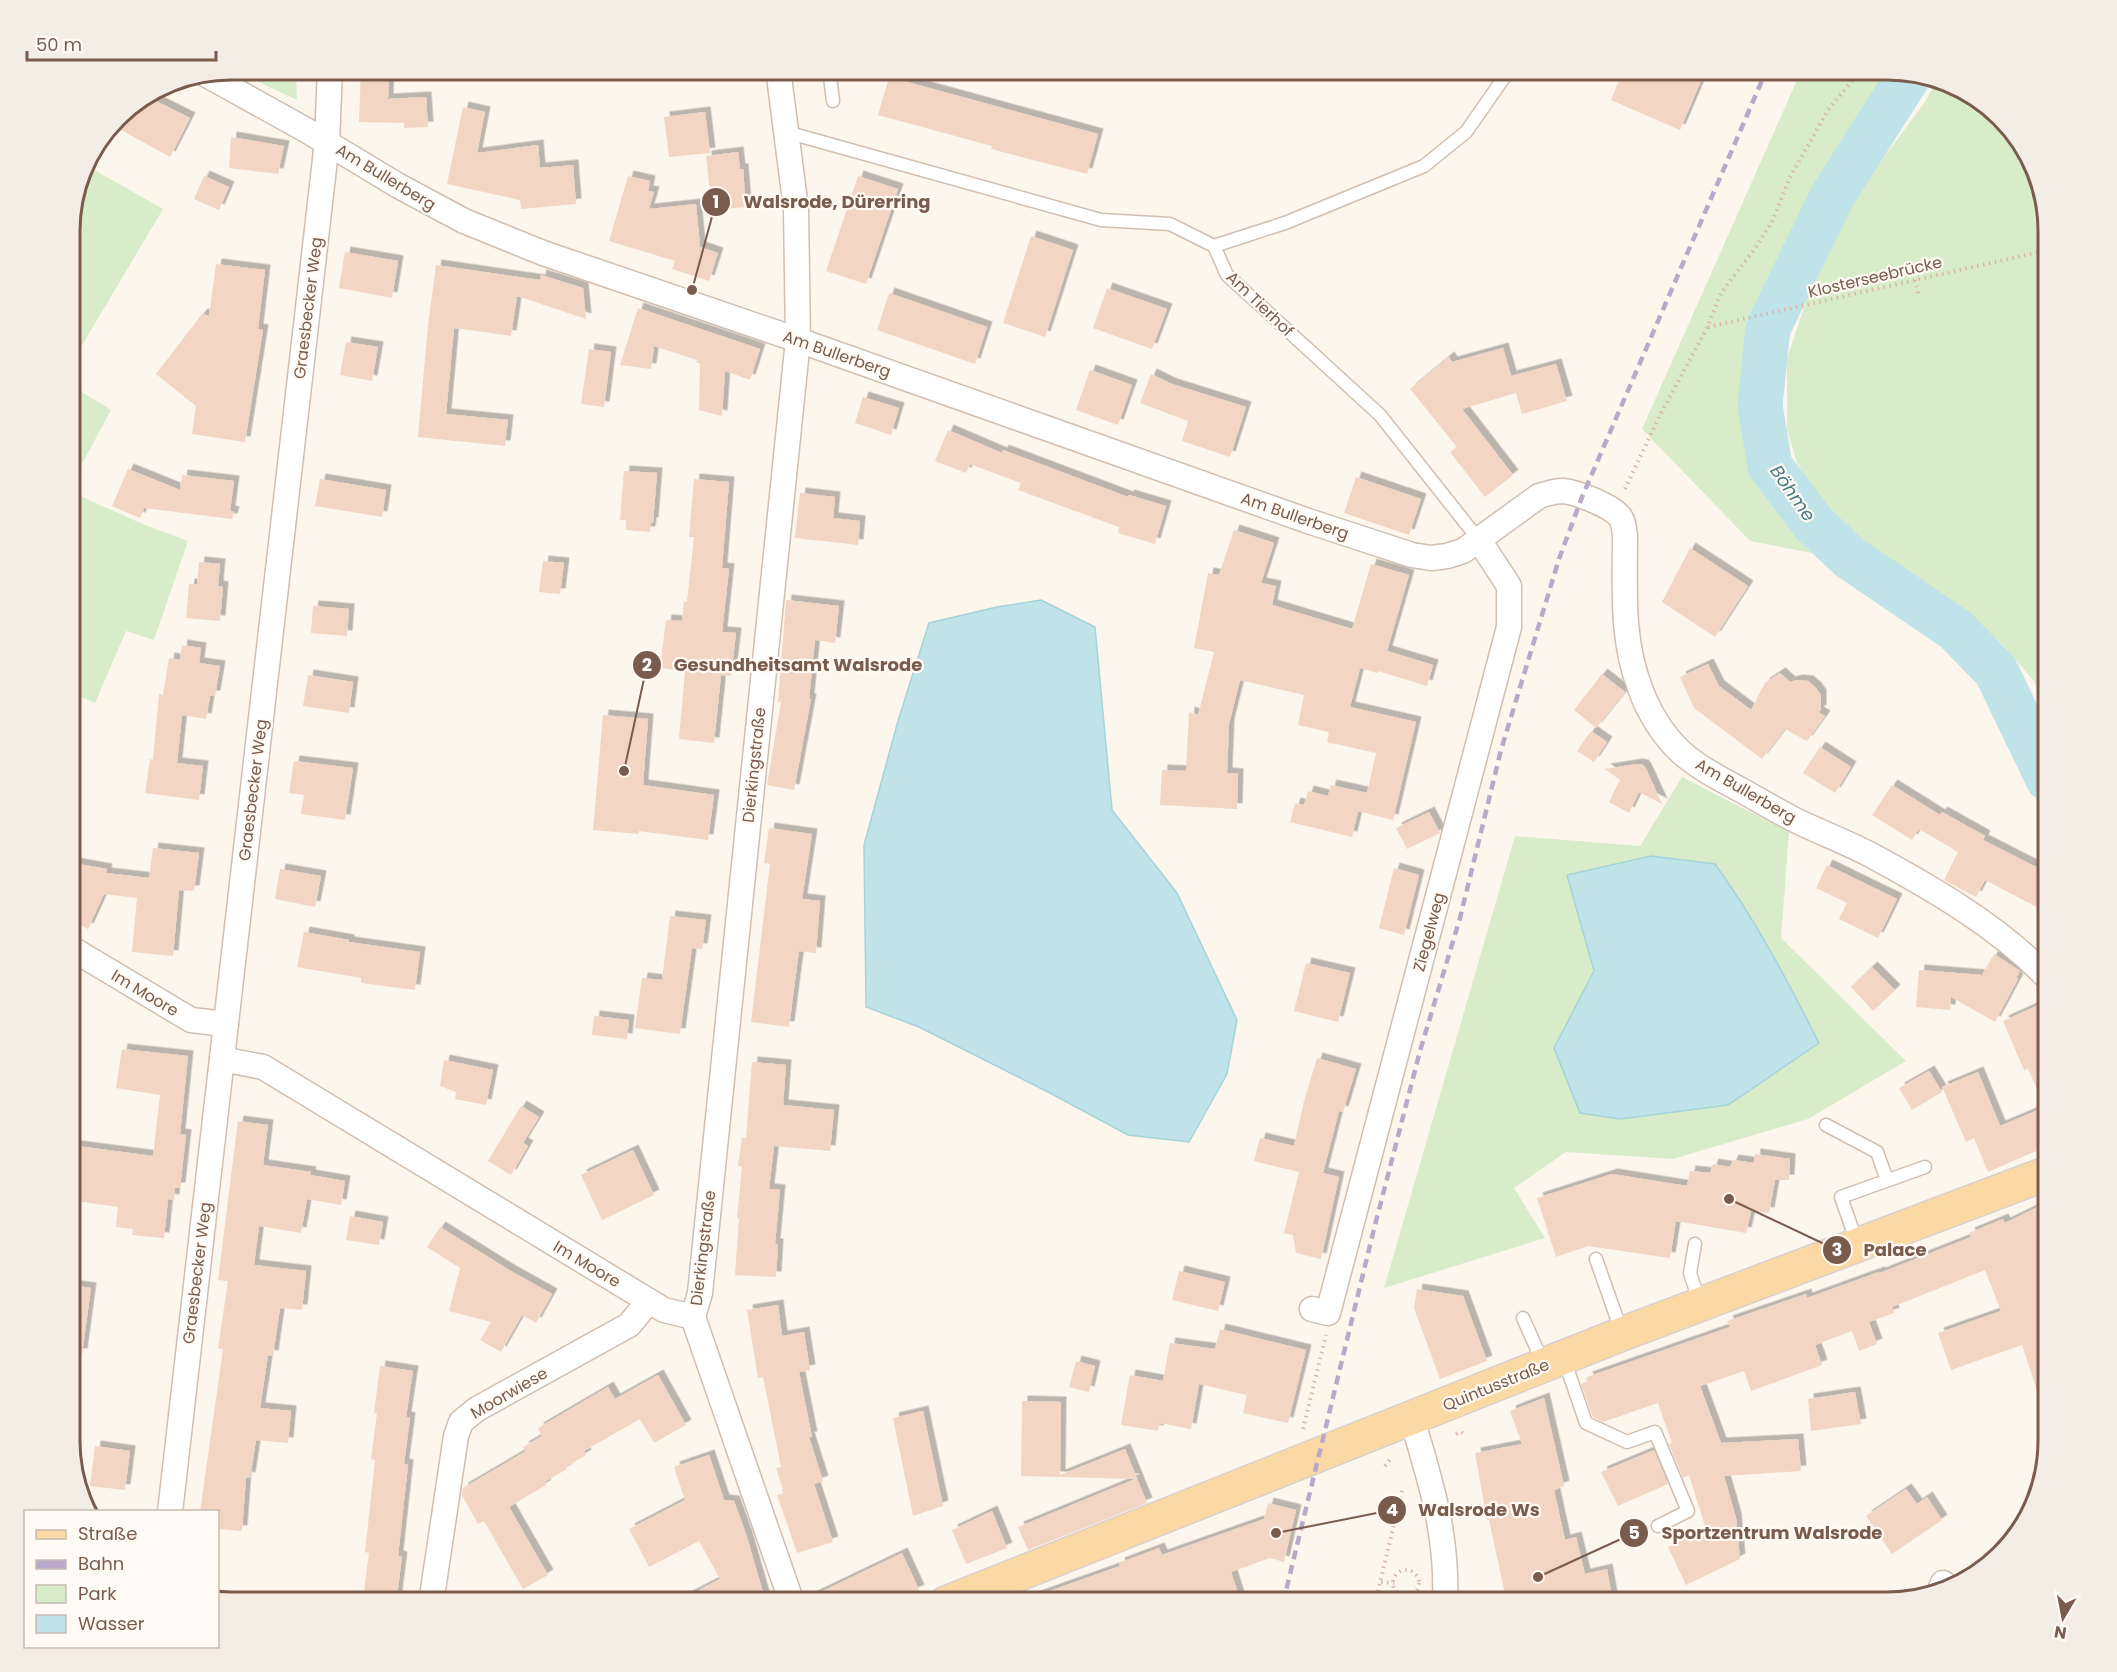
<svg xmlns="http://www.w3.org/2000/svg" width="2117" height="1672" font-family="Poppins,sans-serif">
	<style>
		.green { fill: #d8ecc9; fill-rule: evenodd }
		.water { fill: #bfe3e8; stroke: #a5d3da; stroke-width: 1.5 }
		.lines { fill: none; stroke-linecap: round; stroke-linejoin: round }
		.river { stroke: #bfe3e8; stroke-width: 45 }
		.building { fill: #f3d5c3; filter: url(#shadow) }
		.lane-casing { stroke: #d1beb0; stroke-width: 15 }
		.street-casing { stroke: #d1beb0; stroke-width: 27 }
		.primary-casing { stroke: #dad1cd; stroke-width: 36 }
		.path { stroke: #d9b8a5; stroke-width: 4; stroke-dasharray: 1.5 4.5; stroke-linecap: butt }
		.lane { stroke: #fff; stroke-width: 12 }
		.street { stroke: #fff; stroke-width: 24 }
		.primary { stroke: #fbd9a5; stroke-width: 33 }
		.rail { stroke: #b9a8c9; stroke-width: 4.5; stroke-dasharray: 9 6; stroke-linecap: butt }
		.labels { text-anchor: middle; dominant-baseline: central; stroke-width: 4.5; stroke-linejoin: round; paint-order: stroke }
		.street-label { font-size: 16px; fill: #7a5c4d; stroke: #fffaf3 }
		.water-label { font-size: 18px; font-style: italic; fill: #437c86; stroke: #fffaf3 }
		.rim { fill: none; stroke: #7a5c4d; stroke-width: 3 }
		.leader { fill: none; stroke: #7a5c4d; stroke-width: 2 }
		.callout-dot { fill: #7a5c4d; stroke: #fffaf3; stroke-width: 2 }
		.mark-label { font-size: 18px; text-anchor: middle; font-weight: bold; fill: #fff }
		.callout-label { font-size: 18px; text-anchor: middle; font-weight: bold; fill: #7a5c4d; stroke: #fffaf3; stroke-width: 4.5; stroke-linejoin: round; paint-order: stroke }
	</style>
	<defs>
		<filter id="shadow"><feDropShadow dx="5.5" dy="-5.5" stdDeviation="0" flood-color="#0004"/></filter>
	</defs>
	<rect width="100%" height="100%" fill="#fdf6ec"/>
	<g class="green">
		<polygon points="250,69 296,69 297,100 250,78"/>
		<polygon points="1802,69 1887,69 1897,71 1819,196 1749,337 1740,414 1763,489 1828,556 1750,541 1642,429"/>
		<polygon points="1938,79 1948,81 1993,109 2031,160 2048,231 2048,716 2034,681 2000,642 1836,526 1797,463 1787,429 1787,359 1814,277 1852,200 1925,102"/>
		<polygon points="84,164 163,209 69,367 69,220"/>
		<polygon points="69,384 111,410 69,488"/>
		<polygon points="69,491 145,525 188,541 154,640 126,631 95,703 71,693 69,695"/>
		<path d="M1682 777 1789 832 1781 938 1906 1061 1808 1119 1673 1159 1566 1152 1514 1188 1545 1238 1384 1288 1515 836 1640 846ZM1594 971 1580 1113 1554 1048Z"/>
	</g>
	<g class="water">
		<polygon points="1041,600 1095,627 1112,810 1177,893 1237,1020 1227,1074 1189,1142 1128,1135 1050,1093 919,1027 866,1007 864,845 898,721 929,623 997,607"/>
		<path d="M1651 856 1715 864C1757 922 1787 980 1819 1043L1728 1105 1620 1119 1580 1113 1554 1048 1594 971 1567 875Z"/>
	</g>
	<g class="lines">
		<polyline class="river" points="1910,74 1833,195 1768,328 1760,406 1770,466 1813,523 1849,557 1956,630 1996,671 2048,779"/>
	</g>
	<g class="building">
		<polygon points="361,69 389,69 388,99 426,97 428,127 404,128 404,123 359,122"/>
		<polygon points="1624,69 1706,69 1680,130 1611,100"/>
		<polygon points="889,77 1098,134 1087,174 991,149 992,146 878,115"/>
		<polygon points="146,96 190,118 170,157 112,125 124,109"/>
		<polygon points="463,107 485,112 477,153 538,145 540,168 573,165 576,204 521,209 520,200 447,184"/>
		<polygon points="705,112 710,153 669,157 664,117"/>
		<polygon points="231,137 284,146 278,174 229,168"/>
		<polygon points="738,152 740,169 743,169 746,207 712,210 706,156"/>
		<polygon points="204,176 229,187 219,210 194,199"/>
		<polygon points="628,176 650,181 648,191 654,192 649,209 696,204 700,247 718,253 709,281 672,269 675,261 609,241"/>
		<polygon points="858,176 898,189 866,284 826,271"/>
		<polygon points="1031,236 1073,250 1045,337 1003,323"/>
		<polygon points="345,252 398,261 392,298 339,288"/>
		<polygon points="216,264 265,270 258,329 263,330 245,442 192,434 196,406 156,374 202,314 209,316"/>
		<polygon points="436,265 540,280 541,275 583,288 586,319 517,296 511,336 454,328 446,414 508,420 505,446 418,437 428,325"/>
		<polygon points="1107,288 1167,309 1152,349 1093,328"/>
		<polygon points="889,293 987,327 975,364 877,330"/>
		<polygon points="638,308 760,349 750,380 725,371 722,416 699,410 700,364 696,362 697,360 654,346 651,369 620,365"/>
		<polygon points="346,342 378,347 372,381 340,375"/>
		<polygon points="1503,348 1516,393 1462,409 1513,475 1485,497 1450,452 1457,447 1410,389 1449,357 1452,362"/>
		<polygon points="589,349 611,352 604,407 581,404"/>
		<polygon points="1556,364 1567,401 1522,414 1511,376"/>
		<polygon points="1090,370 1132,385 1118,425 1076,410"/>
		<polygon points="1151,374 1172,384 1246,407 1230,457 1182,441 1188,421 1140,403"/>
		<polygon points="863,397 899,408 891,435 855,423"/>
		<polygon points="948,430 1002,453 1003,450 1128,497 1129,495 1166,506 1155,544 1118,533 1119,527 1018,490 1021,483 970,464 966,473 935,461"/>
		<polygon points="128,469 180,490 182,475 234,481 230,511 234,512 232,519 144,508 140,518 112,506"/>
		<polygon points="624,471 657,473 653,523 651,523 650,532 626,530 626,520 620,520"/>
		<polygon points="1356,477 1421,499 1409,535 1344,513"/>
		<polygon points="320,479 386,490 382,517 315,506"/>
		<polygon points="694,479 729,482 722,568 729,569 722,632 736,633 731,676 721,675 714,743 679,739 685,671 660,668 666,620 682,621 684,601 687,602 694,537 689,537"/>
		<polygon points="800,493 835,497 833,518 860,521 858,545 795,538"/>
		<polygon points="1234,530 1274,543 1261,583 1276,586 1272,605 1352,629 1371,564 1409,575 1387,651 1433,665 1427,686 1378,671 1377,673 1360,668 1350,707 1416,722 1393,820 1358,811 1352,837 1290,822 1295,803 1304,805 1308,791 1328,796 1331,785 1367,793 1376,753 1327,742 1329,732 1298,725 1304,695 1240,680 1229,724 1227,773 1238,774 1237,809 1160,805 1162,770 1186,771 1189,712 1198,715 1214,652 1194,648 1208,573 1219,575"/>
		<polygon points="1690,548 1748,586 1715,637 1662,602"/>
		<polygon points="543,561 564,563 560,594 539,592"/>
		<polygon points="199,562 220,564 218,586 223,587 220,621 186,618 189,584 197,584"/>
		<polygon points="786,600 839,606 835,643 815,640 809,699 811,699 794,790 767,785 781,702 778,702"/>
		<polygon points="313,606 349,609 347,636 311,633"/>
		<polygon points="182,645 201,648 199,663 220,666 215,696 210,696 206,719 182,715 177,763 203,766 199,800 145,793 150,759 153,760 159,694 163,695 169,658 180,660"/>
		<polygon points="1708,664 1719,686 1751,710 1765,683 1780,673 1790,682 1797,680 1808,681 1815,687 1821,695 1821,710 1818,712 1825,716 1807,741 1785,729 1762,759 1694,708 1680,677"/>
		<polygon points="1602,674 1625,692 1596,728 1574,710"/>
		<polygon points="308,675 353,682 349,713 303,706"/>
		<polygon points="603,715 648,719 643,785 714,795 708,840 639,831 639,834 593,830"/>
		<polygon points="1591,731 1607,742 1594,762 1577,751"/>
		<polygon points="1820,747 1851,767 1835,793 1803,773"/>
		<polygon points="294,761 353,768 345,820 301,814 304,795 289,793"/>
		<polygon points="1637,764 1643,765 1646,769 1662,804 1639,792 1629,813 1609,802 1620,780 1605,769"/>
		<polygon points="1892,785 1940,815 1942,812 1985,836 1983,840 2048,873 2048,913 1985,880 1976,897 1944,880 1958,852 1919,829 1912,840 1872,815"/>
		<polygon points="1429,812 1440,833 1407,849 1396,828"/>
		<polygon points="769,828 812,834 802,899 820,901 816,953 799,951 789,1027 751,1022 770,864 764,863"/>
		<polygon points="153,848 199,853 194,891 179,890 173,956 132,952 137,898 104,894 88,929 69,920 69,884 73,863 107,869 106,873 149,878"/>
		<polygon points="1827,865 1897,899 1878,938 1839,919 1847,903 1816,888"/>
		<polygon points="1394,868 1419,875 1404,935 1379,928"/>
		<polygon points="280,869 321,876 315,907 275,899"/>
		<polygon points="670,916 706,920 702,949 692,948 680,1034 635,1028 642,978 662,980"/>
		<polygon points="304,932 349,940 349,942 420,952 415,990 361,983 361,978 297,967"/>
		<polygon points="1994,954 2020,971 2016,978 2018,979 1995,1022 1951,997 1950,1010 1916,1007 1919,970 1982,975"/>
		<polygon points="1306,963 1350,973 1338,1022 1294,1011"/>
		<polygon points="1872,967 1895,990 1873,1011 1851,987"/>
		<polygon points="2043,1003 2048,1014 2048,1146 1988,1172 1974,1138 1966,1142 1942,1087 1978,1072 2000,1126 2045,1107 2028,1069 2024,1070 2003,1021"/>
		<polygon points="594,1016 629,1020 627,1039 592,1035"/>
		<polygon points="122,1049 188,1056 180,1134 186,1135 180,1188 175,1188 174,1200 168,1199 164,1238 132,1235 133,1229 116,1227 118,1207 69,1200 69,1145 153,1156 160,1095 116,1088"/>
		<polygon points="1317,1058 1356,1069 1343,1112 1339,1111 1323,1173 1339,1177 1321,1259 1296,1253 1293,1235 1284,1233 1299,1172 1254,1161 1260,1138 1294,1146 1304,1101"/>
		<polygon points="444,1060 493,1070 486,1105 455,1099 456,1092 440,1086"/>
		<polygon points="752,1062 786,1065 783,1105 834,1110 830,1151 774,1146 769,1189 780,1190 775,1244 778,1244 776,1277 735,1275 739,1218 737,1218 742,1167 738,1166 742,1138 746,1138"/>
		<polygon points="1929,1071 1942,1092 1912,1110 1899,1088"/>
		<polygon points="521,1106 539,1117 523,1143 528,1146 511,1175 488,1161"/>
		<polygon points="238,1121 268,1125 263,1165 311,1172 310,1175 345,1181 341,1205 307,1199 301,1233 259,1226 254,1265 306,1271 302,1310 280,1308 273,1356 268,1355 260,1408 291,1411 288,1443 256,1440 250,1478 246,1477 242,1531 218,1529 218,1512 200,1512 223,1349 218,1348 228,1281 218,1280"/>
		<polygon points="633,1150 654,1195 602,1220 581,1175"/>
		<polygon points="1755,1154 1790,1159 1789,1180 1775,1180 1769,1213 1751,1211 1746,1233 1676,1221 1670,1258 1588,1246 1556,1257 1537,1198 1612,1174 1687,1186 1690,1171 1710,1173 1713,1164 1730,1167 1733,1160 1754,1163"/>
		<polygon points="2048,1202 2048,1412 2044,1412 2022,1345 1951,1370 1938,1333 2001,1311 1985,1270 1892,1307 1894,1313 1869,1322 1877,1344 1859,1351 1852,1331 1815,1345 1822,1365 1751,1391 1744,1371 1700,1386 1721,1443 1798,1439 1801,1471 1724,1476 1736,1518 1740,1559 1686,1585 1668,1547 1706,1529 1689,1475 1683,1478 1669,1444 1672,1443 1658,1403 1603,1422 1593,1417 1581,1384 1588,1381 1587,1377 1730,1327 1727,1321 1806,1294 1807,1298 1879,1272 1880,1273 1971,1237 1969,1233 2003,1219 2005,1223"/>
		<polygon points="350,1216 383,1222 379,1245 346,1240"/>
		<polygon points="440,1227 509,1270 552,1294 536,1323 522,1315 501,1352 480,1340 491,1322 449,1311 460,1268 427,1247"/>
		<polygon points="1179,1271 1225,1282 1218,1311 1172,1300"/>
		<polygon points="69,1285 91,1288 82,1354 69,1353"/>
		<polygon points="1417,1289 1463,1296 1487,1361 1440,1379 1414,1308"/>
		<polygon points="778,1305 782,1336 804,1332 810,1370 799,1372 812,1437 809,1437 823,1481 814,1484 833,1542 797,1553 777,1495 784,1493 776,1468 781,1467 763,1377 758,1378 747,1310"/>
		<polygon points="1220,1329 1306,1350 1288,1423 1243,1413 1247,1395 1199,1384 1191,1429 1159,1423 1158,1431 1121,1425 1130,1375 1163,1381 1170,1343 1215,1349"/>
		<polygon points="1076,1361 1095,1366 1089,1392 1069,1387"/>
		<polygon points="380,1366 413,1371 406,1417 410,1418 404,1464 408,1465 398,1556 402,1557 396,1603 363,1599 369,1553 365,1552 375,1460 371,1459 377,1413 374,1413"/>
		<polygon points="658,1375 686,1425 654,1443 640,1419 584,1451 586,1455 565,1467 567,1469 544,1482 546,1485 509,1507 548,1575 523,1589 484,1521 478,1524 462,1495 463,1488 526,1451 523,1447 542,1436 538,1428 608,1387 615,1399"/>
		<polygon points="1855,1392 1861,1424 1811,1431 1808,1399"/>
		<polygon points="1544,1398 1564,1486 1554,1490 1565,1540 1576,1537 1585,1574 1607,1569 1613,1603 1507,1603 1489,1520 1487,1520 1475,1453 1522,1444 1510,1411"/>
		<polygon points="1022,1401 1061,1402 1060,1475 1125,1449 1147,1503 1028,1550 1018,1527 1135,1479 1021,1476"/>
		<polygon points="923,1411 943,1506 913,1516 893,1418"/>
		<polygon points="95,1446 130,1451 125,1490 90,1486"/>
		<polygon points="1654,1450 1668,1484 1618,1506 1601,1472"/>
		<polygon points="709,1455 724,1500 734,1501 747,1537 766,1603 674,1603 720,1579 699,1541 649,1567 629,1529 685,1500 674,1467"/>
		<polygon points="1906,1489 1917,1504 1927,1497 1942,1520 1892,1554 1866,1516"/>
		<polygon points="1268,1503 1296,1510 1284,1562 1270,1558 1231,1572 1241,1603 1025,1603 1024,1600 1120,1566 1119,1563 1159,1548 1162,1555 1264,1519"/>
		<polygon points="992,1511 1007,1548 966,1564 952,1530"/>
		<polygon points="902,1553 919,1590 890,1603 806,1603 806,1599"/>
	</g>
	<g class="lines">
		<defs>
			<g id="lane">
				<polyline points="829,69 833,101"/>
				<polyline points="786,132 1101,220 1170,224 1214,246"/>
				<polyline points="1214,246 1227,275 1380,415 1479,540"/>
				<polyline points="1214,246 1285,223 1424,166 1466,132 1510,69"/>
				<polyline points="1826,1125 1877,1152 1887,1180"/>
				<polyline points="1857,1243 1841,1197 1925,1167"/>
				<polyline points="1695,1244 1690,1273 1700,1303"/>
				<polyline points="1596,1259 1622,1333"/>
				<polyline points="1523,1318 1544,1365"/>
				<polyline points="1564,1359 1586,1423 1627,1442 1655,1432 1688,1511 1658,1526"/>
			</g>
			<g id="street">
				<path d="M205 74 306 130 397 185 464 221 543 253 798 340 1308 521 1412 555 1431 558 1447 556 1463 551 1539 496C1546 494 1554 491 1563 491 1576 492 1612 506 1620 517 1624 522 1624 529 1625 536 1625 588 1621 639 1640 688 1648 711 1663 736 1682 753 1699 768 1719 778 1739 789 1759 800 1779 812 1799 822 1822 833 1846 842 1869 854 1932 888 1998 926 2048 978"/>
				<polyline points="69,947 191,1020 226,1024"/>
				<polyline points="222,1059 263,1067 649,1301 664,1310 693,1317"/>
				<polyline points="1312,1309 1328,1313 1509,627 1509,586 1479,540"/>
				<polyline points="693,1317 700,1293 798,340 796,209 778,69"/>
				<polyline points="693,1317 792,1603"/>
				<path d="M1412 1419C1431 1483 1448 1535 1445 1603"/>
				<polyline points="170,1512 327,142 330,69"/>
				<polyline points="1940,1590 1943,1583"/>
				<polyline points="431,1603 456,1436 461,1422 477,1409 629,1325 649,1301"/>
			</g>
			<polyline id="primary" points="946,1603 1622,1334 2048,1173"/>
		</defs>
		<use href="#lane" class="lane-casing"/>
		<use href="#street" class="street-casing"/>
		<use href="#primary" class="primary-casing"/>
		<g class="path">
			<polyline points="1915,280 1919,297"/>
			<polyline points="1708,327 2048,250"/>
			<polyline points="1625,489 1660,415 1707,328 1721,293 1756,247 1773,220 1789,179 1828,110 1862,69"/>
			<polyline points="1303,1429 1326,1335"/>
			<polyline points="1456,1434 1461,1432 1466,1436"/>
			<polyline points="1385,1466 1391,1458"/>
			<circle cx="1406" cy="1583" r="13"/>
			<polyline points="1381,1582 1394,1583"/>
			<polyline points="1375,1603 1403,1487"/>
		</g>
		<use href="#lane" class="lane"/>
		<use href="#street" class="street"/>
		<use href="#primary" class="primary"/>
		<polyline class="rail" points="1283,1603 1373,1233 1420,1051 1460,918 1501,750 1559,559 1582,497 1767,69"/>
	</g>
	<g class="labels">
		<g class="street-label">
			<text transform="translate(386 177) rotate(31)">Am Bullerberg</text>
			<text transform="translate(1875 277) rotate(-13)">Klosterseebrücke</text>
			<text transform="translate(1260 304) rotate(44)">Am Tierhof</text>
			<text transform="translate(308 308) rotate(-83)">Graesbecker Weg</text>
			<text transform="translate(837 354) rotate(19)">Am Bullerberg</text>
			<text transform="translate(1295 516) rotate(19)">Am Bullerberg</text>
			<text transform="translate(754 765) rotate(-84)">Dierkingstraße</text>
			<text transform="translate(253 790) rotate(-83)">Graesbecker Weg</text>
			<text transform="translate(1746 791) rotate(30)">Am Bullerberg</text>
			<text transform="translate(1429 932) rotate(-75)">Ziegelweg</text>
			<text transform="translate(145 993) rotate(31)">Im Moore</text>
			<text transform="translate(703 1248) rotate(-83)">Dierkingstraße</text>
			<text transform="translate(587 1264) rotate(31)">Im Moore</text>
			<text transform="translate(197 1273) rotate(-83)">Graesbecker Weg</text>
			<text transform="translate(1496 1385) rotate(-22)">Quintusstraße</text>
			<text transform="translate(509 1393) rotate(-30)">Moorwiese</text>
		</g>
		<g class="water-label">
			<text transform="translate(1793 493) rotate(55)">Böhme</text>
		</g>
	</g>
	<path d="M0 0H2117V1672H0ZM231 80H1887A151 151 0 0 1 2038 231V1441A151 151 0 0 1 1887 1592H231A151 151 0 0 1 80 1441V231A151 151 0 0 1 231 80Z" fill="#f4ede6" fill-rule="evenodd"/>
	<path class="rim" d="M231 80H1887A151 151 0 0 1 2038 231V1441A151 151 0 0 1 1887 1592H231A151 151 0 0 1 80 1441V231A151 151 0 0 1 231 80Z"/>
	<path class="leader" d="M692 290L716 202M624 771L647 665M1729 1199L1837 1250M1276 1533L1392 1510M1538 1577L1634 1533"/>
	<g class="callout-dot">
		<circle cx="692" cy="290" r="6"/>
		<circle cx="624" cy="771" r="6"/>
		<circle cx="1729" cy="1199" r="6"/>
		<circle cx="1276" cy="1533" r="6"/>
		<circle cx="1538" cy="1577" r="6"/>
		<circle cx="716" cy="202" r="15"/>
		<circle cx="647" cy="665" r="15"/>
		<circle cx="1837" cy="1250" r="15"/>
		<circle cx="1392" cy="1510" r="15"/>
		<circle cx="1634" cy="1533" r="15"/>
	</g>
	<g class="mark-label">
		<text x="716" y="208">1</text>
		<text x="647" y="671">2</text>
		<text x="1837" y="1256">3</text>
		<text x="1392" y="1516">4</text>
		<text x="1634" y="1539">5</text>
	</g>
	<g class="callout-label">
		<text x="837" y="208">Walsrode, Dürerring</text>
		<text x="798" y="671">Gesundheitsamt Walsrode</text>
		<text x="1895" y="1256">Palace</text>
		<text x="1479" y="1516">Walsrode Ws</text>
		<text x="1772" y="1539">Sportzentrum Walsrode</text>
	</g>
	<rect x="24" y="1510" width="195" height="138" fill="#fffaf3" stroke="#cabbb1" stroke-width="1.5"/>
	<rect x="36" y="1530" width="30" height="9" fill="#fbd9a5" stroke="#cabbb1" stroke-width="1.5"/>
	<text x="78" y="1540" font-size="18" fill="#7a5c4d">Straße</text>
	<rect x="36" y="1560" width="30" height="9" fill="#b9a8c9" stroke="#cabbb1" stroke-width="1.5"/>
	<text x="78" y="1570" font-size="18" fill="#7a5c4d">Bahn</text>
	<rect x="36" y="1585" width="30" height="18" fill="#d8ecc9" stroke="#cabbb1" stroke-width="1.5"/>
	<text x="78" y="1600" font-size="18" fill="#7a5c4d">Park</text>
	<rect x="36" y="1615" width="30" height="18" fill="#bfe3e8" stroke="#cabbb1" stroke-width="1.5"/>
	<text x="78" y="1630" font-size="18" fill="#7a5c4d">Wasser</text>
	<g transform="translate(2063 1618) rotate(190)" stroke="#fffaf3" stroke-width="4.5" paint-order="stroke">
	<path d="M0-4.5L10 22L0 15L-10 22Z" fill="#7a5c4d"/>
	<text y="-9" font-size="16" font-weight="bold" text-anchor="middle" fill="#7a5c4d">N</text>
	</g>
	<path d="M27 51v9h189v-9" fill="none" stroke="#7a5c4d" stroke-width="3"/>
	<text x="36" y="51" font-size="18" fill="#7a5c4d" stroke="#fffaf3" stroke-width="4.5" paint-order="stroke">50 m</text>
</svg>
